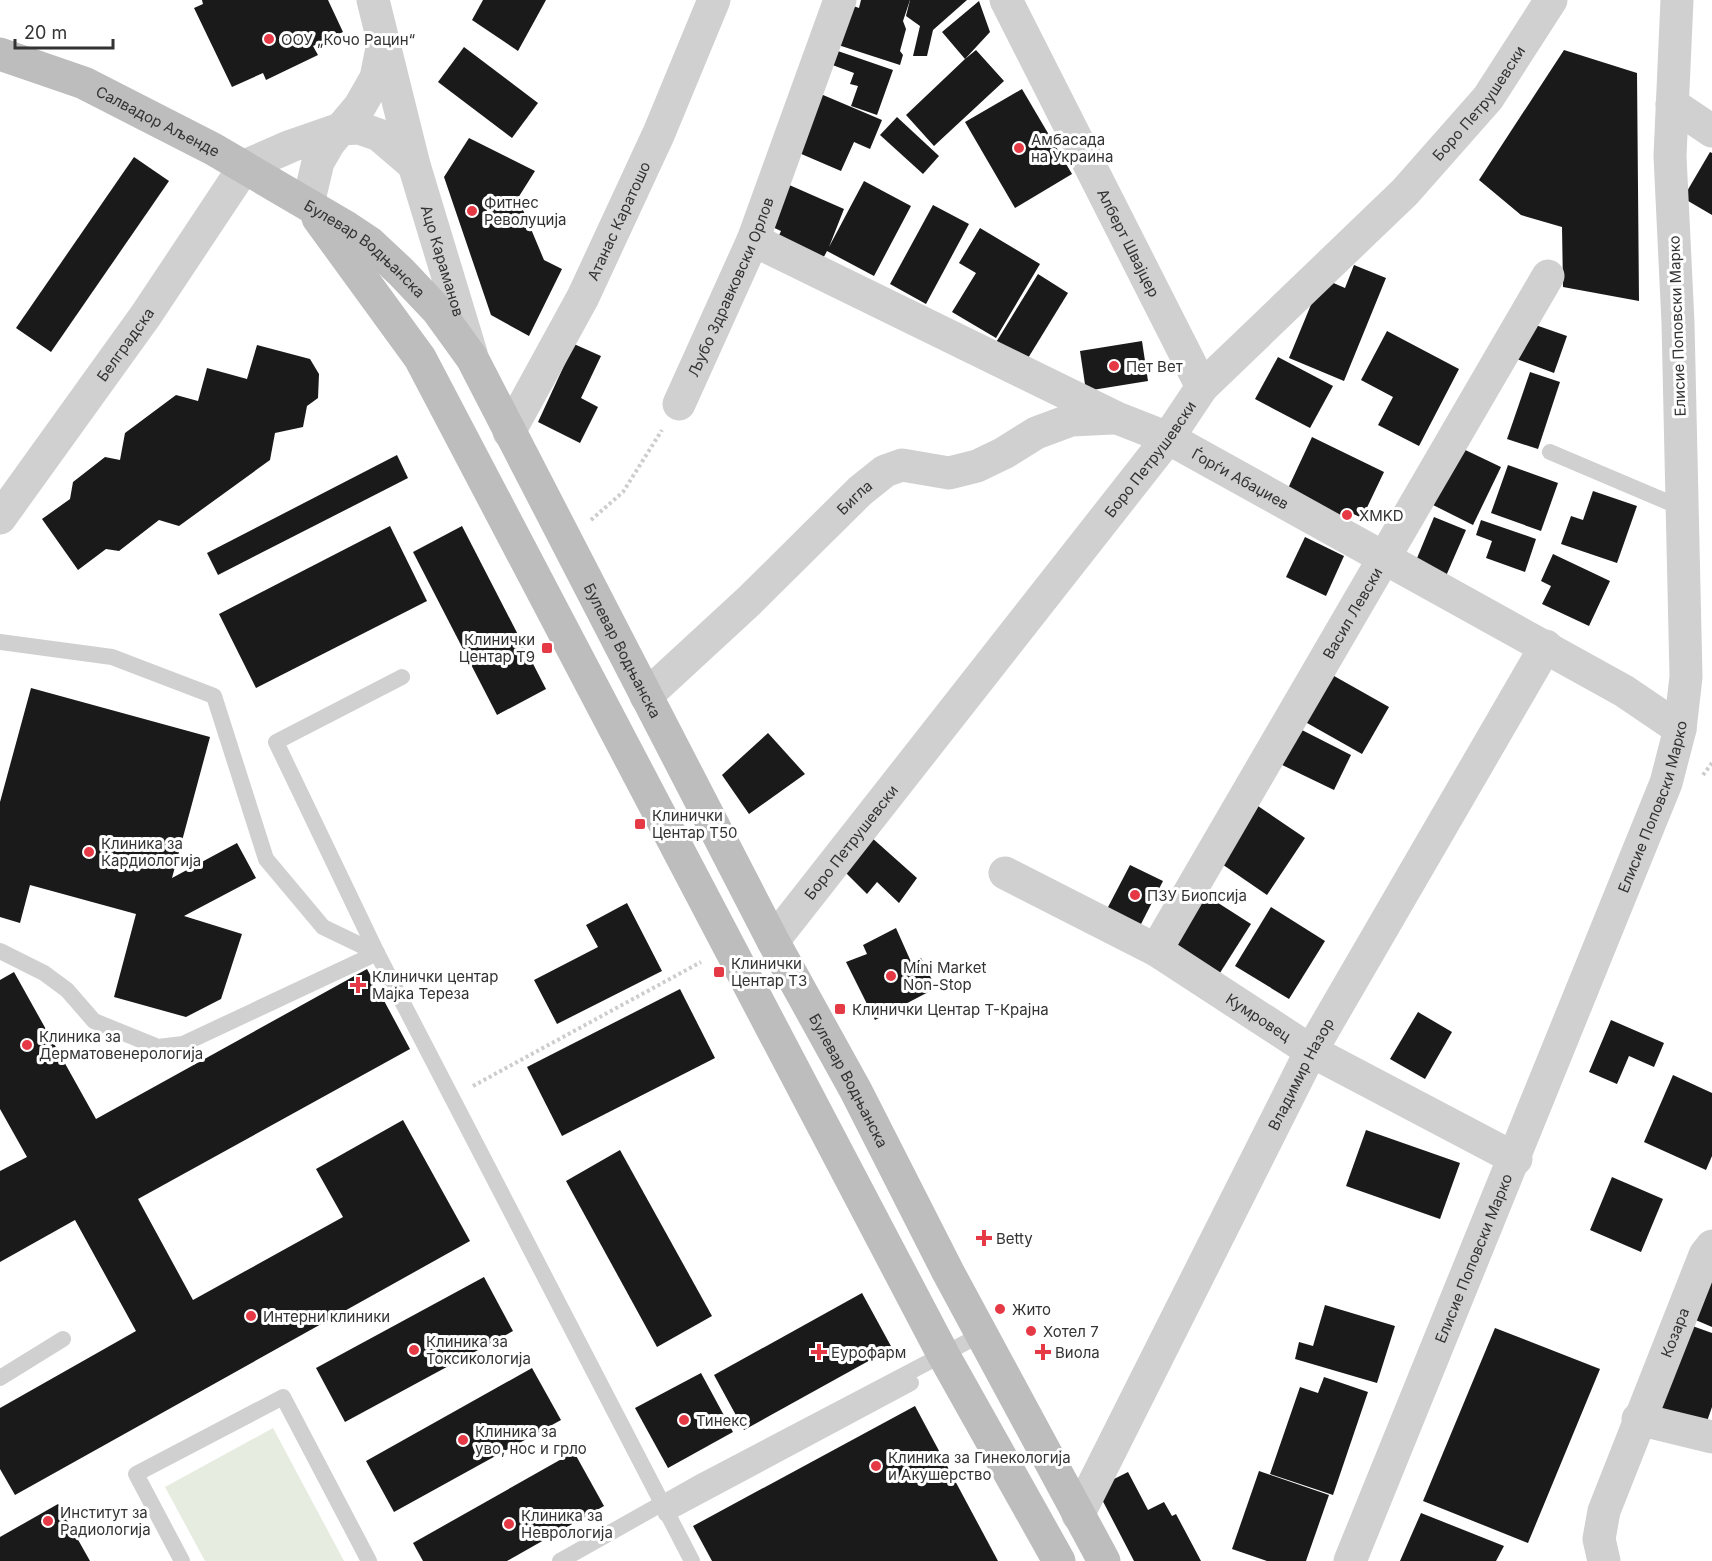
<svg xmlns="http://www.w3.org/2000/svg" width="1712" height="1561" font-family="Inter,sans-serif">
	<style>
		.green { fill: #e6ecdf }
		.building { fill: #1a1a1a }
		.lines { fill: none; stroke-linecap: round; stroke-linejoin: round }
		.path { stroke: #cdcdcd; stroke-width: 4; stroke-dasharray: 3 3; stroke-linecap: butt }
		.lane { stroke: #d0d0d0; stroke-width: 16 }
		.street { stroke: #d0d0d0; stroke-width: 33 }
		.secondary { stroke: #bdbdbd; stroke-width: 33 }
		.poi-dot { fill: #e63946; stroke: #fff; stroke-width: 2 }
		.labels { text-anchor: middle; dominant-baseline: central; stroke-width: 6; stroke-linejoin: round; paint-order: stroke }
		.poi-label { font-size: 15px; fill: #333; stroke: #fff; text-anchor: start }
		.street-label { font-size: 15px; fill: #333; stroke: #fff }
	</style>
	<rect width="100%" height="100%" fill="#fff"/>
	<polygon class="green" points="273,1428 344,1561 205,1561 165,1487"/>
	<g class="building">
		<polygon points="202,0 328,0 343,32 313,46 318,55 266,80 263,73 232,87 194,8 203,4"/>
		<polygon points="483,0 546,0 518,51 472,20"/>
		<polygon points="861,0 910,0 903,21 906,29 900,51 903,55 900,65 832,43 845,3 859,8"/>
		<polygon points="910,0 967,0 933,30 927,56 913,56 920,26 906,16"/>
		<polygon points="979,1 990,32 965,59 976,50 1004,81 934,146 906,115 965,59 942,32"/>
		<polygon points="464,47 538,103 512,138 438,82"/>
		<polygon points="832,49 893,70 877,115 851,106 858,86 850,84 854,73 827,63"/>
		<polygon points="1564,50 1637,73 1639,301 1563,287 1562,227 1521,215 1479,180"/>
		<polygon points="1022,89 1072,174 1015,208 965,122"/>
		<polygon points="816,92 882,120 870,149 854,142 841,171 792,150"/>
		<polygon points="897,117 939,156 923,174 880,135"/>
		<polygon points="469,138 535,171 518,198 544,260 562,269 529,336 491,315 444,177"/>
		<polygon points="1710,152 1712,153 1712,215 1683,198"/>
		<polygon points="134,157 169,181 51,352 16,328"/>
		<polygon points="864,181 911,206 874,276 827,251 820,264 775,244 781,231 768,225 787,184 844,209 829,247"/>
		<polygon points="933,205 969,224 926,304 890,284"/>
		<polygon points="980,228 1040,264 996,338 952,312 976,273 959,263"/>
		<polygon points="1354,265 1386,278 1344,381 1289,358 1322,278 1345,288"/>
		<polygon points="1038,274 1068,293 1025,363 995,344"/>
		<polygon points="1527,322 1567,336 1554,373 1514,358"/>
		<polygon points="1387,331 1459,369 1419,446 1378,425 1393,397 1361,380"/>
		<polygon points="1142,341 1148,381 1086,391 1080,351"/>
		<polygon points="574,344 601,356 581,398 598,407 580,443 538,422"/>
		<polygon points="257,345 310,359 319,374 318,398 307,406 303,427 275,433 270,460 179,526 159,520 119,551 106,549 78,570 42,519 70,499 73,482 105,457 120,460 125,433 176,395 198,401 207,368 247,379"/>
		<polygon points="1278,357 1333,386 1310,428 1255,399"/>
		<polygon points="1530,372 1560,382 1538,449 1507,439"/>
		<polygon points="1312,437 1384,472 1362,518 1347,511 1340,527 1283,499"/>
		<polygon points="1459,447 1501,467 1473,525 1431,504"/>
		<polygon points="397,455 408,478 218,575 207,553"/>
		<polygon points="1508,465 1558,483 1541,531 1491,513"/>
		<polygon points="1593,491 1637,506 1617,563 1561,544 1571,516 1583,520"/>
		<polygon points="1434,517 1466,530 1446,576 1415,563"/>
		<polygon points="1481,520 1536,539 1525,572 1486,558 1492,541 1476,535"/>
		<polygon points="390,526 427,601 256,688 219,614"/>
		<polygon points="462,526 546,689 497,715 413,552"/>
		<polygon points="1305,537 1344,556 1326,596 1286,577"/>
		<polygon points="1553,554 1610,581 1589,626 1542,604 1551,586 1541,581"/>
		<polygon points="1327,672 1389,707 1362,754 1300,719"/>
		<polygon points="31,688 210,737 172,878 237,843 256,878 184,916 242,934 221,999 186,1017 114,997 136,914 30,885 20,923 0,917 0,802"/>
		<polygon points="1296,727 1351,755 1334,790 1278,763"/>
		<polygon points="768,733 805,774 749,814 722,775"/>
		<polygon points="1255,804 1305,838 1267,895 1216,860"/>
		<polygon points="871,837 917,878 899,903 877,882 867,894 846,873"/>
		<polygon points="1130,865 1163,881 1140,926 1107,909"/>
		<polygon points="1201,892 1251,924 1218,976 1168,944"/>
		<polygon points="627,903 662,971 557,1024 534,980 598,947 586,925"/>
		<polygon points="1271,907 1325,941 1289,999 1235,966"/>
		<polygon points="896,928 912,964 921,958 936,988 875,1020 846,962 867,954 863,945"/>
		<polygon points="367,969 410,1049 138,1199 193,1300 343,1217 316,1169 403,1120 470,1241 15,1495 0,1469 0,1408 136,1331 75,1220 0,1262 0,1171 27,1157 0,1109 0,980 14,972 96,1119"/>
		<polygon points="680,989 715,1058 562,1136 527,1067"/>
		<polygon points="1418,1012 1452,1032 1425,1079 1390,1059"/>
		<polygon points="1611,1020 1664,1043 1654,1067 1629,1056 1617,1084 1589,1072"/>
		<polygon points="1673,1075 1712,1093 1712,1156 1706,1170 1644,1142"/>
		<polygon points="1366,1130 1460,1163 1440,1219 1346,1186"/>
		<polygon points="620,1150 712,1316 657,1347 566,1181"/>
		<polygon points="1612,1177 1663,1199 1641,1252 1590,1230"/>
		<polygon points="1712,1264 1712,1327 1691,1318"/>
		<polygon points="484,1277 513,1331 345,1422 316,1368"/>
		<polygon points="862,1293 892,1348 744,1430 714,1375"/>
		<polygon points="1325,1305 1395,1326 1377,1383 1295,1359 1299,1342 1313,1346"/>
		<polygon points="1684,1323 1712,1333 1712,1407 1704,1430 1652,1412"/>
		<polygon points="1495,1328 1600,1369 1528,1543 1423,1501"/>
		<polygon points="532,1368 561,1420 394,1512 366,1461"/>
		<polygon points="701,1373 733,1432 668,1468 635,1408"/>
		<polygon points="1324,1377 1368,1392 1333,1495 1270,1474 1300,1387 1318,1393"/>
		<polygon points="915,1406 998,1561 712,1561 693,1526"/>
		<polygon points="574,1452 604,1506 507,1561 423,1561 413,1543"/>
		<polygon points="1259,1471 1329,1495 1306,1561 1267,1561 1232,1549"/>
		<polygon points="1128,1472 1148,1510 1164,1502 1172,1516 1176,1514 1201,1561 1134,1561 1096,1488"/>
		<polygon points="58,1504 90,1561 0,1561 0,1537"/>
		<polygon points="1421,1513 1504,1546 1496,1561 1400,1561"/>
	</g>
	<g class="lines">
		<g class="path">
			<polyline points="591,520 623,492 662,430"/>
			<polyline points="1703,775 1712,763"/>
			<polyline points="473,1086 701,962"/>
		</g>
		<g class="lane">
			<polyline points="1550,452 1682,508"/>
			<polyline points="0,642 112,657 214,696 266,859 323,927 377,953"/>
			<polyline points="402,677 276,742 377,953 692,1561"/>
			<polyline points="0,951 44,973 67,990 94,1021 158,1047 183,1044 377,953"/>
			<polyline points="0,1378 63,1339"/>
			<polyline points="666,1514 911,1383"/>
			<polyline points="182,1561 136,1474 283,1397 369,1561"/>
			<polyline points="560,1561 702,1481 982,1334"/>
		</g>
		<g class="street">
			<path id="s1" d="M373 0 414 165 471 353"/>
			<path id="s2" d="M1006 0 1202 387"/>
			<polyline points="1672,104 1712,131"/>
			<polyline points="308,204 318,162 329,143 360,106 376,78 383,43"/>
			<path id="s3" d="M753 240 1117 418 1168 438 1624 691 1680 729"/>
			<path id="s4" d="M679 404 753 240 840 0"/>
			<path id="s5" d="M509 432 583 297 659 133 714 0"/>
			<path id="s6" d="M0 518 146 315 245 166 291 146 340 129 359 128 379 135 414 165"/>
			<path id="s7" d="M646 696 749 601 860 491 885 471 902 465 949 473 977 466 1004 453 1036 433 1071 420 1113 418"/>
			<path id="s8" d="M1005 873 1156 950 1311 1051 1516 1159"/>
			<path id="s9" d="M773 941 1168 438 1202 387 1405 192 1488 98 1551 0"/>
			<path id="s10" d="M1156 950 1548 276"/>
			<polyline points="1638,1419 1712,1437"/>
			<path id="s11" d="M1078 1515 1311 1051 1546 646"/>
			<path id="s12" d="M1350 1561 1666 783 1680 729 1686 677 1678 323 1670 156 1677 0"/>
			<path id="s13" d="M1604 1561 1599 1539 1604 1511 1705 1255 1712 1246"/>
		</g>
		<g class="secondary">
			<path id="s14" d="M0 54 84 83 213 149 346 227 370 243 401 272 438 311 472 358 773 941 856 1091 948 1272 1104 1561"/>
			<polyline points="318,218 420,358 944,1356 1059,1561"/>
		</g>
	</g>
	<g class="poi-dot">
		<circle cx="269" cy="39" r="6"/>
		<circle cx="1019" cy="148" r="6"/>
		<circle cx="472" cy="211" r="6"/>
		<circle cx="1114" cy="366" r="6"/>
		<circle cx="1347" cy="515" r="6"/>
		<rect x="541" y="642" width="12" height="12" rx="3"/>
		<rect x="634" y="818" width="12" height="12" rx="3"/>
		<circle cx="89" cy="852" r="6"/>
		<circle cx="1135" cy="895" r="6"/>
		<rect x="713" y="966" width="12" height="12" rx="3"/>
		<circle cx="891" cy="976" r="6"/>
		<path d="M355 976h6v6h6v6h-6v6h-6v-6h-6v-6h6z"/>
		<rect x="834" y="1003" width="12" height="12" rx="3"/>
		<circle cx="27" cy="1045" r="6"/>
		<path d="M981 1229h6v6h6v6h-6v6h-6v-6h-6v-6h6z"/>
		<circle cx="1000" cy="1309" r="6"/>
		<circle cx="251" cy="1316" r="6"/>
		<circle cx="1031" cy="1331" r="6"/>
		<circle cx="414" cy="1350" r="6"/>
		<path d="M816 1343h6v6h6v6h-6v6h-6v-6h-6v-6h6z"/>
		<path d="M1040 1343h6v6h6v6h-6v6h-6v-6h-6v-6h6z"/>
		<circle cx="684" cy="1420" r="6"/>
		<circle cx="463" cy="1440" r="6"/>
		<circle cx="876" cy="1466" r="6"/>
		<circle cx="48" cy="1521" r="6"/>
		<circle cx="509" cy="1524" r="6"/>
	</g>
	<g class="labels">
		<g class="poi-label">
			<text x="281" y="39">ООУ „Кочо Рацин“</text>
			<text x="1031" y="139">Амбасада<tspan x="1031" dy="17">на Украина</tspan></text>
			<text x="484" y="202">Фитнес<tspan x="484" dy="17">Револуција</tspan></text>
			<text x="1126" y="366">Пет Вет</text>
			<text x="1359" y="515">XMKD</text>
			<text x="535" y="639" text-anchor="end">Клинички<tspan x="535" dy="17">Центар Т9</tspan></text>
			<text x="652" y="815">Клинички<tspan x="652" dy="17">Центар Т50</tspan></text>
			<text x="101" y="843">Клиника за<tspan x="101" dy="17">Кардиологија</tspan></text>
			<text x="1147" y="895">ПЗУ Биопсија</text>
			<text x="731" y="963">Клинички<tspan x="731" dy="17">Центар Т3</tspan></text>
			<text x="903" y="967">Mini Market<tspan x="903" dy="17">Non-Stop</tspan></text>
			<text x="372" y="976">Клинички центар<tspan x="372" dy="17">Мајка Тереза</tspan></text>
			<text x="852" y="1009">Клинички Центар Т-Крајна</text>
			<text x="39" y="1036">Клиника за<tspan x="39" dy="17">Дерматовенерологија</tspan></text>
			<text x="996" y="1238">Betty</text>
			<text x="1012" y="1309">Жито</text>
			<text x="263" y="1316">Интерни клиники</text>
			<text x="1043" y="1331">Хотел 7</text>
			<text x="426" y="1341">Клиника за<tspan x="426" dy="17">Токсикологија</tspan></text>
			<text x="831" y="1352">Еурофарм</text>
			<text x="1055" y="1352">Виола</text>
			<text x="696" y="1420">Тинекс</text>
			<text x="475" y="1431">Клиника за<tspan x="475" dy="17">уво, нос и грло</tspan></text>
			<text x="888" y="1457">Клиника за Гинекологија<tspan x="888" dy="17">и Акушерство</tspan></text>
			<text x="60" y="1512">Институт за<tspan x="60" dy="17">Радиологија</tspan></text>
			<text x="521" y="1515">Клиника за<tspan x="521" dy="17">Неврологија</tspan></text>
		</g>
		<g class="street-label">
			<text stroke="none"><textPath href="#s9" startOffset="1098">Боро Петрушевски</textPath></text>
			<text stroke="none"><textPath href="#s14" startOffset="172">Салвадор Аљенде</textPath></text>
			<text stroke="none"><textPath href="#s5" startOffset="238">Атанас Каратошо</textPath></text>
			<text stroke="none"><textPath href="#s2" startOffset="272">Алберт Швајцер</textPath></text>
			<text stroke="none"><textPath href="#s14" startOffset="416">Булевар Водњанска</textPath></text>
			<text stroke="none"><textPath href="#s1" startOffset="270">Ацо Караманов</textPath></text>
			<text stroke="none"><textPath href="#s4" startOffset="128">Љубо Здравковски Орлов</textPath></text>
			<text transform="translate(1677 326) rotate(-92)">Елисие Поповски Марко</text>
			<text stroke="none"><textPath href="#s6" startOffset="214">Белградска</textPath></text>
			<text stroke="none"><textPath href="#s9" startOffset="612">Боро Петрушевски</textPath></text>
			<text stroke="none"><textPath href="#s3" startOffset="543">Ѓорѓи Абаџиев</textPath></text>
			<text stroke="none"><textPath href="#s7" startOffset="288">Бигла</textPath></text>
			<text stroke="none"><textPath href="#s10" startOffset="390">Васил Левски</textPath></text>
			<text stroke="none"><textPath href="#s14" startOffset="900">Булевар Водњанска</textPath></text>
			<text stroke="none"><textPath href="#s12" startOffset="813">Елисие Поповски Марко</textPath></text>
			<text stroke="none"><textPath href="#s9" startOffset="126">Боро Петрушевски</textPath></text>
			<text stroke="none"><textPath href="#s8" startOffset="292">Кумровец</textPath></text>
			<text stroke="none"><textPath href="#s11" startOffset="494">Владимир Назор</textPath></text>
			<text stroke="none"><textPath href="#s14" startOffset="1386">Булевар Водњанска</textPath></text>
			<text stroke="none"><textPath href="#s12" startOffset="327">Елисие Поповски Марко</textPath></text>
			<text stroke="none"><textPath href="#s13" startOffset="243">Козара</textPath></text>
		</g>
	</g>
	<path d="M15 39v9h98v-9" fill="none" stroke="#333333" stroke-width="3"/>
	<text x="24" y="39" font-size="18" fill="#333333" stroke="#ffffff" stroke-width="4.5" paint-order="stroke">20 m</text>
</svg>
